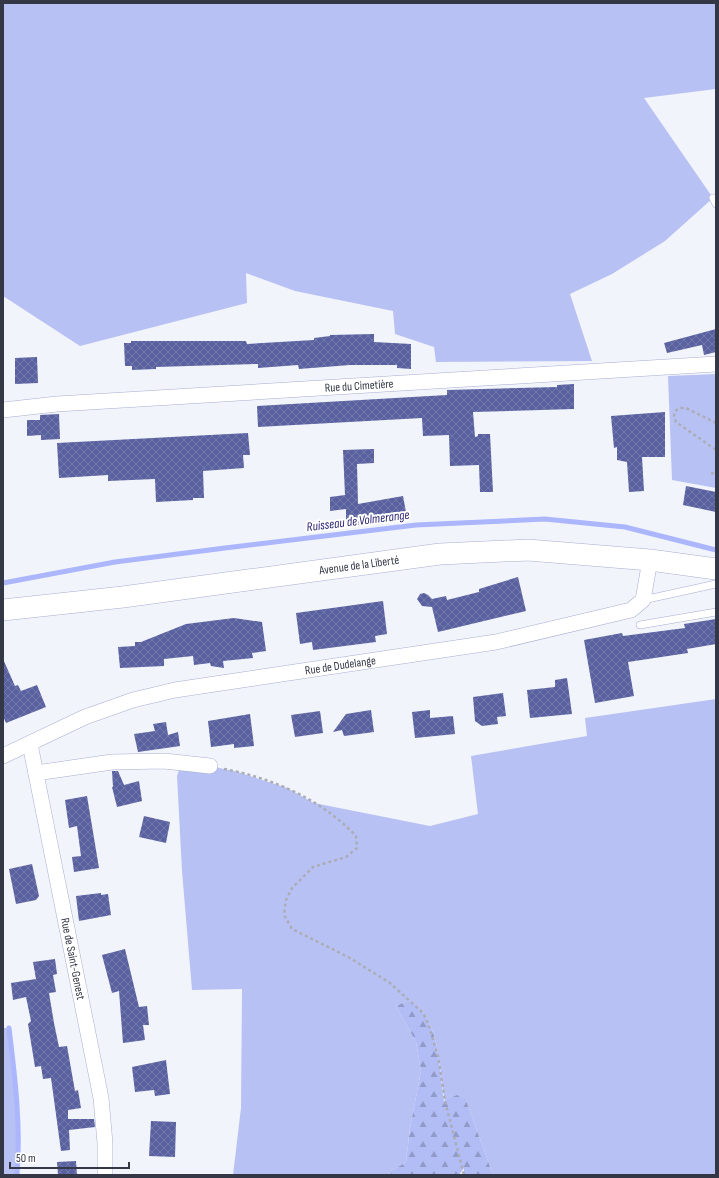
<svg xmlns="http://www.w3.org/2000/svg" width="719" height="1178" font-family="'Sofia Sans Condensed',sans-serif">
	<style>
		.green { fill: #b8c1f3 }
		.forest { fill: url(#forest-firs) }
		.lines { fill: none; stroke-linecap: round; stroke-linejoin: round }
		.stream { stroke: #abb6fd; stroke-width: 5 }
		.building { fill: url(#building-cross-hatch) }
		.service-casing { stroke: #a8aed1; stroke-width: 8 }
		.minor-casing { stroke: #a8aed1; stroke-width: 16 }
		.secondary-casing { stroke: #a8aed1; stroke-width: 22 }
		.path { stroke: #aaadb6; stroke-width: 2.5; stroke-dasharray: 3 3; stroke-linecap: butt }
		.service { stroke: #fff; stroke-width: 7 }
		.minor { stroke: #fff; stroke-width: 15 }
		.secondary { stroke: #fff; stroke-width: 21 }
		.labels { text-anchor: middle; dominant-baseline: central; stroke-width: 4; stroke-linejoin: round; paint-order: stroke }
		.street-label { font-size: 12px; fill: #343745; stroke: #fff }
		.water-label { font-size: 13px; font-style: italic; fill: #201c6b; stroke: #fff }
	</style>
	<defs>
		<pattern id="forest-firs" width="22" height="20" patternUnits="userSpaceOnUse"><rect width="22" height="20" fill="#b2bcf5"/><path d="M5 1l3.5 6h-7zM16 11l3.5 6h-7z" fill="#929ac8"/></pattern>
		<pattern id="building-cross-hatch" width="8" height="8" patternUnits="userSpaceOnUse"><rect width="8" height="8" fill="#5961a1"/><path d="M0 0l8 8M0 8l8-8" fill="none" stroke="#737aaa"/></pattern>
	</defs>
	<rect width="100%" height="100%" fill="#f2f4fb"/>
	<g class="green">
		<polygon points="3,3 716,3 716,89 644,98 713,198 665,241 612,274 570,294 592,361 436,362 434,347 395,334 393,311 295,291 246,273 247,303 80,346 3,296"/>
		<polygon points="716,374 716,488 672,480 668,376"/>
		<path d="M716 699V1175H493L466 1100 445 1101C439 1073 441 1037 423 1013 419 1008 413 1004 409 1000L396 1006 416 1042 421 1071 410 1128 406 1162 391 1171V1175H233L241 1108 242 989 192 990 182 871 177 776 179 770 210 766 238 772 287 788 314 803 430 826 478 814 471 756 587 736 585 718Z"/>
		<path d="M3 1028H9C15 1077 21 1125 17 1175H3Z"/>
	</g>
	<path class="forest" d="M409 1000C414 1004 419 1008 423 1013 441 1037 439 1073 444 1101L457 1095 466 1100 493 1175H464V1168L459 1175H391V1171L406 1162 410 1128 421 1071 416 1042 396 1006Z"/>
	<g class="lines">
		<g class="stream">
			<polyline points="3,583 115,562 225,548 416,525 545,519 625,527 716,550"/>
			<path d="M9 1028C15 1077 21 1125 17 1175"/>
		</g>
	</g>
	<g class="building">
		<polygon points="716,329 716,352 704,355 702,345 667,353 664,343"/>
		<polygon points="374,334 374,342 411,344 411,369 397,368 397,365 350,365 299,369 298,365 258,368 258,364 156,367 156,369 132,370 132,366 125,366 124,343 131,343 131,341 246,341 247,344 314,340 314,338 330,336 330,335"/>
		<polygon points="37,357 38,383 15,384 15,358"/>
		<polygon points="574,384 574,409 473,412 475,437 478,436 478,434 490,434 493,492 480,492 479,465 450,466 449,435 423,436 422,418 258,427 257,406 447,395 447,390 557,387 557,385"/>
		<polygon points="665,412 665,457 642,457 644,491 629,492 627,462 617,460 617,447 614,448 611,416"/>
		<polygon points="59,414 60,439 41,440 41,435 27,436 27,420 40,420 40,415"/>
		<polygon points="248,433 250,455 243,455 244,468 203,471 204,498 193,498 193,500 156,502 155,479 108,481 108,475 59,478 57,443"/>
		<polygon points="374,449 374,463 357,464 358,504 403,496 406,512 359,520 359,525 346,525 346,509 330,511 330,497 345,495 343,450"/>
		<polygon points="686,486 716,492 716,512 683,505"/>
		<polygon points="518,577 526,611 438,632 432,607 422,606 417,599 420,594 424,593 428,595 432,599 446,596 447,600 479,592 479,589"/>
		<polygon points="383,601 387,634 375,636 376,642 313,650 312,642 300,644 296,613"/>
		<polygon points="234,618 262,622 266,651 252,653 253,658 223,661 224,668 211,666 210,663 194,665 193,656 164,659 164,666 120,668 118,647 135,646 135,642 141,642 186,624"/>
		<polygon points="716,619 716,644 687,649 688,653 628,662 634,696 595,703 584,640 622,633 623,636 685,628 684,624"/>
		<polygon points="3,659 15,686 18,685 21,691 37,685 46,707 6,723 3,716"/>
		<polygon points="567,678 572,714 530,718 527,690 555,687 555,680"/>
		<polygon points="503,693 506,716 497,717 498,724 482,726 475,721 473,697"/>
		<polygon points="371,710 374,732 344,736 342,730 333,732 346,714"/>
		<polygon points="430,710 430,718 453,716 455,734 415,738 412,712"/>
		<polygon points="320,711 323,733 295,737 291,715"/>
		<polygon points="250,714 254,746 234,748 234,744 211,747 208,721"/>
		<polygon points="166,722 168,735 178,732 180,746 138,752 134,734 155,731 153,724"/>
		<polygon points="112,771 118,771 124,785 139,781 142,801 117,807 112,787 113,787"/>
		<polygon points="87,796 99,868 74,872 72,857 81,856 77,826 69,828 65,800"/>
		<polygon points="144,816 170,822 166,843 139,837"/>
		<polygon points="32,864 39,896 36,900 16,904 9,869"/>
		<polygon points="101,893 101,895 108,894 111,915 79,921 76,896"/>
		<polygon points="125,949 139,1007 147,1006 149,1025 143,1025 145,1040 123,1043 119,991 112,993 102,955"/>
		<polygon points="55,959 57,974 53,975 56,992 49,993 54,1023 59,1047 67,1046 75,1091 78,1090 81,1108 68,1110 68,1119 94,1119 95,1127 69,1130 70,1150 61,1151 51,1078 43,1079 41,1066 35,1067 28,1024 31,1021 26,997 13,1000 11,983 36,979 33,962"/>
		<polygon points="166,1060 170,1094 155,1096 154,1090 135,1092 132,1067"/>
		<polygon points="151,1121 176,1122 175,1157 149,1156"/>
		<polygon points="76,1161 77,1175 58,1175 57,1162"/>
	</g>
	<g class="lines">
		<defs>
			<g id="service">
				<polyline points="713,198 716,204"/>
				<polyline points="643,600 716,584"/>
				<polyline points="640,625 716,612"/>
			</g>
			<g id="minor">
				<path id="s1" d="M3 410 57 404 716 364"/>
				<path id="s2" d="M30 744 101 1098 105 1143V1175"/>
				<path id="s3" d="M3 756 85 717 133 700 175 690 496 642 631 610 643 600 650 560"/>
				<polyline points="36,773 112,762 164,761 210,766"/>
			</g>
			<g id="secondary">
				<path id="s4" d="M3 610 123 597 440 554 528 550 650 560 716 569"/>
			</g>
		</defs>
		<use href="#service" class="service-casing"/>
		<use href="#minor" class="minor-casing"/>
		<use href="#secondary" class="secondary-casing"/>
		<g class="path">
			<polyline points="716,423 686,408 680,408 675,411 674,416 676,422 716,450"/>
			<polyline points="711,473 716,474"/>
			<path d="M224 769C273 778 322 800 356 836L357 848 346 857 313 867 292 888 286 900 284 915 292 929 350 958 390 983 423 1013 428 1023 438 1056 445 1101 464 1175"/>
		</g>
		<use href="#service" class="service"/>
		<use href="#minor" class="minor"/>
		<use href="#secondary" class="secondary"/>
	</g>
	<g class="labels">
		<g class="street-label">
			<text stroke="none"><textPath href="#s1" startOffset="357">Rue du Cimetière</textPath></text>
			<text stroke="none"><textPath href="#s4" startOffset="359">Avenue de la Liberté</textPath></text>
			<text stroke="none"><textPath href="#s3" startOffset="352">Rue de Dudelange</textPath></text>
			<text stroke="none"><textPath href="#s2" startOffset="219">Rue de Saint-Genest</textPath></text>
		</g>
		<g class="water-label">
			<text transform="translate(358 521) rotate(-7)">Ruisseau de Volmerange</text>
		</g>
	</g>
	<rect width="719" height="1178" fill="none" stroke="#343745" stroke-width="8"/>
	<path d="M10 1162v6h119v-6" fill="none" stroke="#343745" stroke-width="2"/>
	<text x="16" y="1162" font-size="12" fill="#343745" stroke="#ffffff" stroke-width="3" paint-order="stroke">50 m</text>
</svg>
